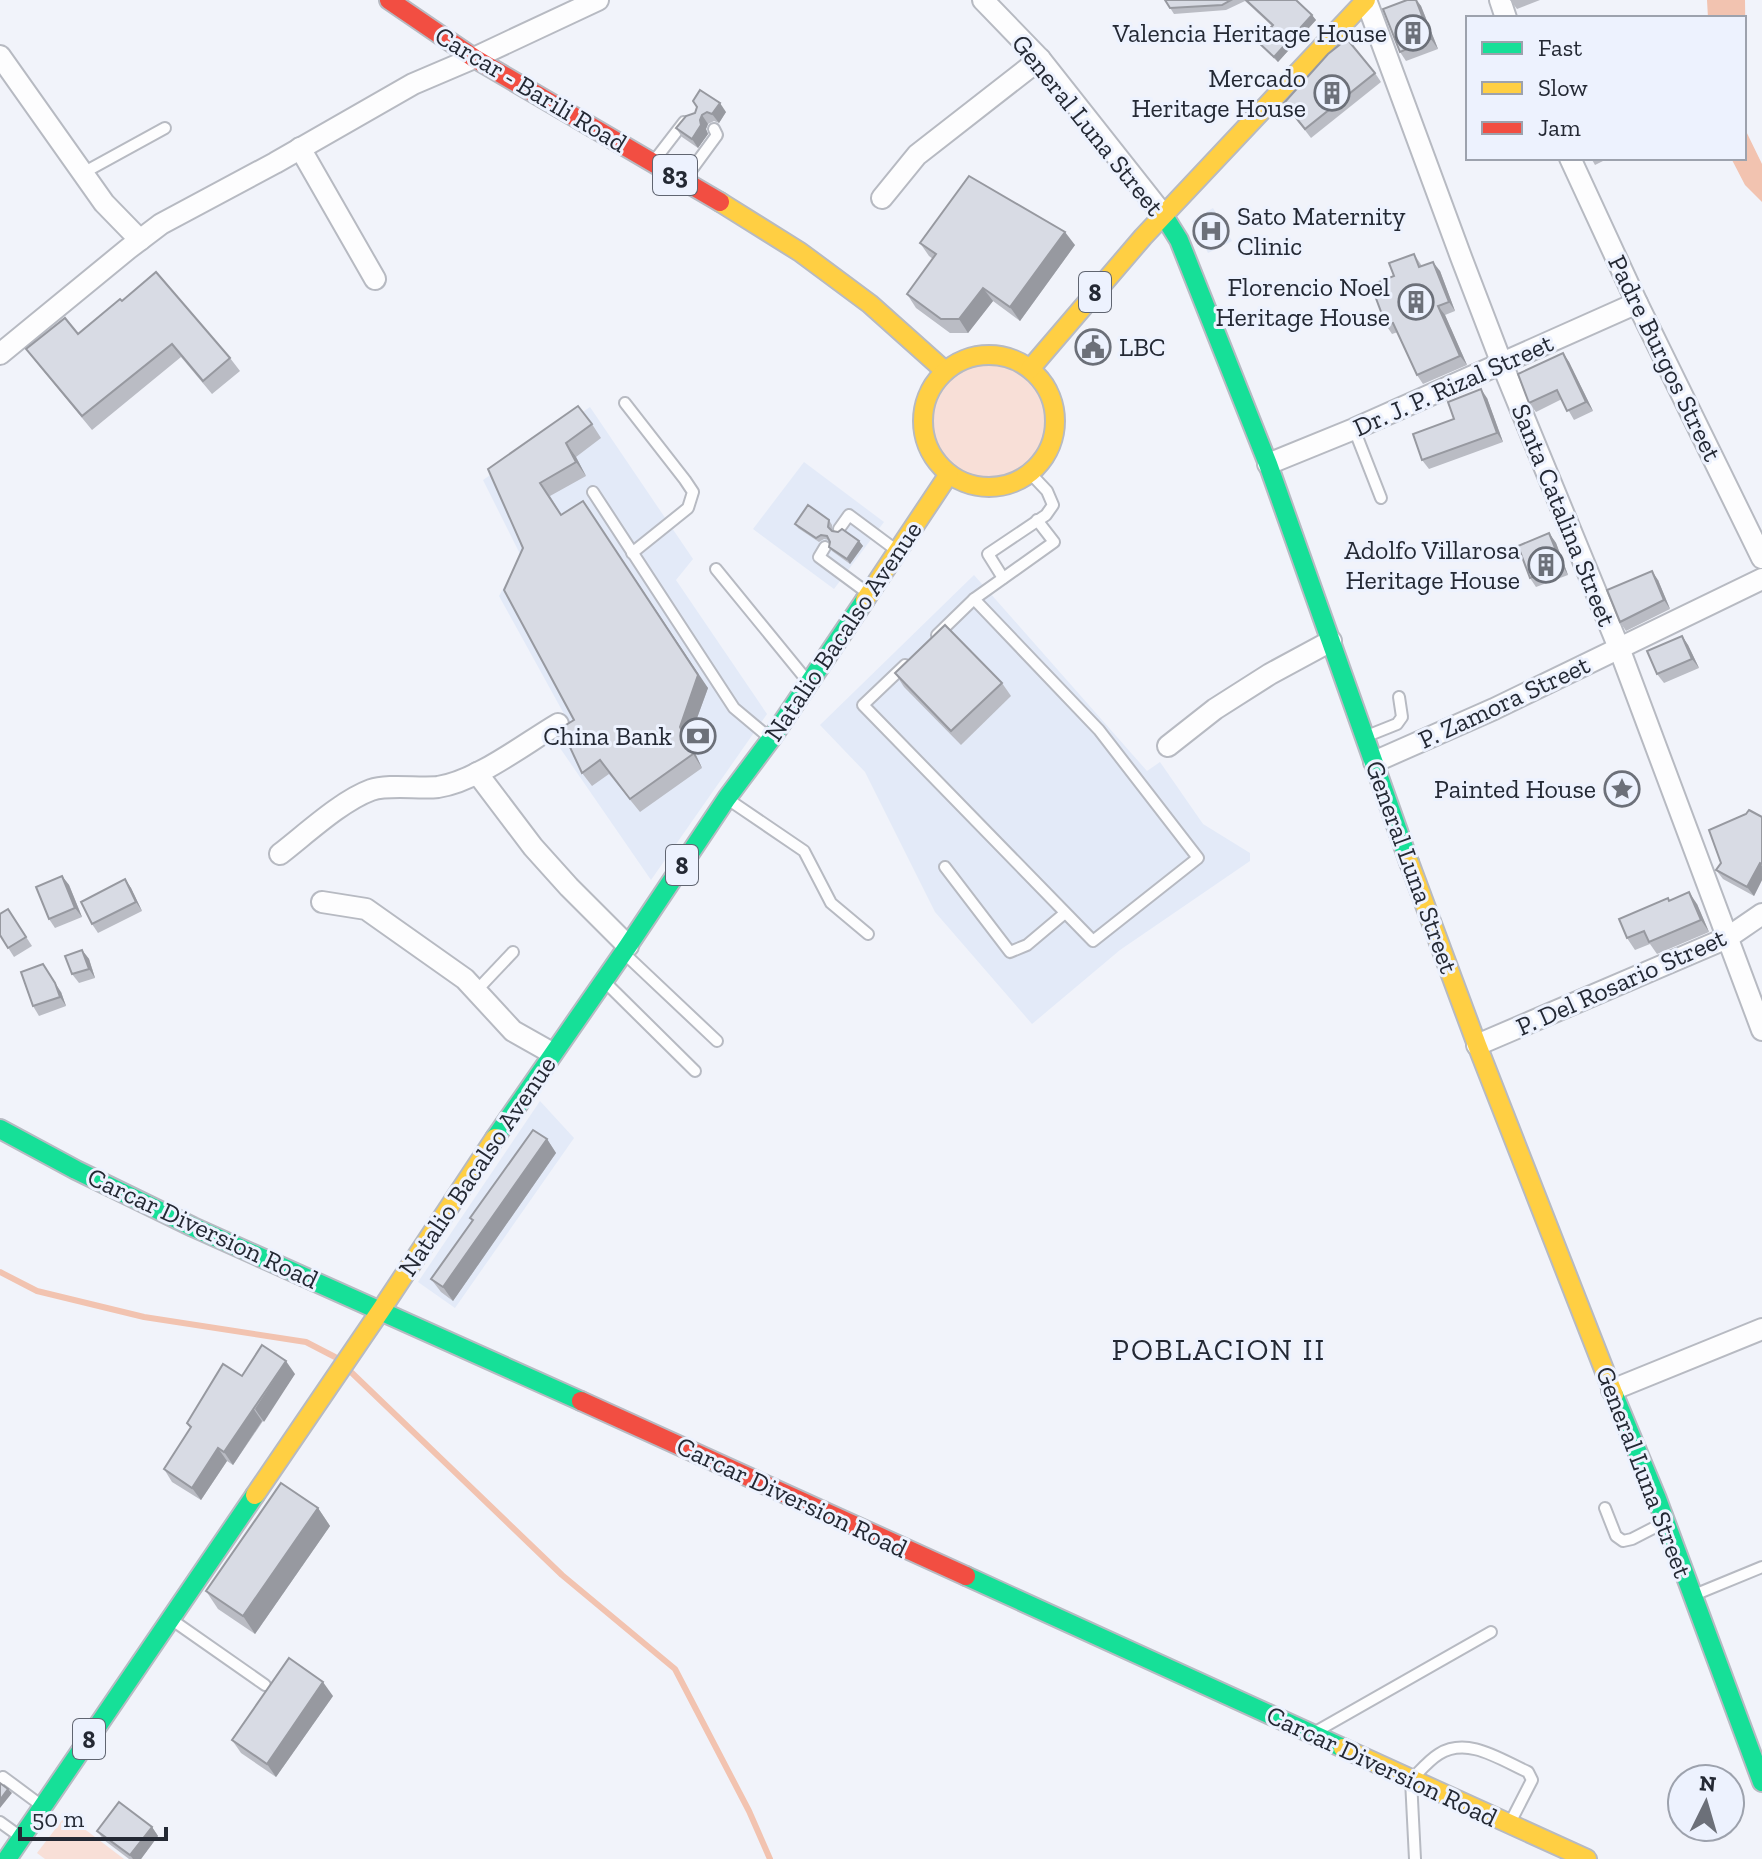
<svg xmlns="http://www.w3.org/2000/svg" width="1762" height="1859" font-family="'Zilla Slab',serif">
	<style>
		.built { fill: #e3eaf8 }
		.green { fill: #f8dfd7 }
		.water { fill: #f2c3b0 }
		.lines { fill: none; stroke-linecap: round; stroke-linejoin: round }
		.stream { stroke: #f2c3b0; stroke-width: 6 }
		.lane-casing { stroke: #b7bac2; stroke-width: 14 }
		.street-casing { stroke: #b7bac2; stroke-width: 24 }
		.fast-casing { stroke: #b7bac2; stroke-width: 22 }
		.slow-casing { stroke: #b7bac2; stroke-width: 22 }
		.jam-casing { stroke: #b7bac2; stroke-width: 22 }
		.lane { stroke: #fdfdfe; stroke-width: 10 }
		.street { stroke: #fdfdfe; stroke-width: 20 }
		.fast { stroke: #16e098; stroke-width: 18 }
		.slow { stroke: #ffcf43; stroke-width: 18 }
		.jam { stroke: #f24e42; stroke-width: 18 }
		.wall { fill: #babcc4 }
		.shaded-wall { fill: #9799a0 }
		.building { fill: #d8dbe4; stroke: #9799a0; stroke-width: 2 }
		.labels { text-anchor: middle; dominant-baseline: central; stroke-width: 6; stroke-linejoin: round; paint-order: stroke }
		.shield { fill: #edf2fe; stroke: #606571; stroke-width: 2 }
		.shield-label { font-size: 24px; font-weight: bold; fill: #242934 }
		.poi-label { font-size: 26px; fill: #242934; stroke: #edf2fe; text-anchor: end }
		.street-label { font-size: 26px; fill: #242934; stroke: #edf2fe }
		.quarter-label { font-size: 30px; letter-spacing: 2px; fill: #242934; stroke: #edf2fe }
	</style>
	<rect width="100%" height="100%" fill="#f1f3fa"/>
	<g class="built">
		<polygon points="1213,208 1232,241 1208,253 1192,221"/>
		<polygon points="590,407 693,559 676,580 767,714 651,880 551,735 569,723 499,596 521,556 483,480"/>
		<polygon points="804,462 884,522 834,589 753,529"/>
		<polygon points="974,575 1147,771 1160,762 1203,824 1250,853 1250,861 1120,950 1032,1024 935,912 865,772 820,725"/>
		<polygon points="540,1101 574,1138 455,1308 418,1282"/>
	</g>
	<g class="green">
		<circle cx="989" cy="422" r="59"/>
		<polygon points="66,1815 124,1859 45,1859 37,1853"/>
	</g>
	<g class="water">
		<polygon points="1707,0 1745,0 1746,74 1744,83 1744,18 1708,18"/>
		<polygon points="1744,127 1762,164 1762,202 1745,185 1731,158 1744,158"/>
	</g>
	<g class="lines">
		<g class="stream">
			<polyline points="0,1272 37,1291 144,1317 306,1342 335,1357"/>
			<polyline points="352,1373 562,1575 675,1669 749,1811 770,1859"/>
		</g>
		<defs>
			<g id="lane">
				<polyline points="657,157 684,122"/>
				<polyline points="83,173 165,128"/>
				<polyline points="687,176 717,135 714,129"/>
				<polyline points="625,403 685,480 693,492 688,508 632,553"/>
				<polyline points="1354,429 1381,498"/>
				<polyline points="593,492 734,708 765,734"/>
				<polyline points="839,529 849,515 892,547"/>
				<polyline points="825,547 819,557 865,591"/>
				<polyline points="716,569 805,678"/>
				<polyline points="1003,578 988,554 1046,515 1053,505 1047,491 1030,473"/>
				<polyline points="937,635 974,599 1054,542 1037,520"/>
				<polyline points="905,665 863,705 1093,941 1198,858 1099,730 974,599"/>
				<polyline points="1367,736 1397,724 1402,717 1399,697"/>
				<polyline points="732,802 804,851 831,903 868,934"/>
				<polyline points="945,867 1010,952 1027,945 1065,913"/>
				<polyline points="628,957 717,1041"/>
				<polyline points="608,985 695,1071"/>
				<polyline points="477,990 513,952"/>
				<polyline points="1605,1508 1616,1536 1623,1541 1632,1539 1663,1523"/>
				<polyline points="1694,1595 1762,1567"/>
				<polyline points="175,1622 265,1685"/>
				<polyline points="1317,1731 1491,1632"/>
				<polyline points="0,1781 3,1777 38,1803"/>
				<polyline points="0,1822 18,1835"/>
				<path d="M1415 1859 1411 1780C1420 1771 1429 1760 1439 1754 1468 1736 1501 1760 1528 1772L1532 1780 1510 1823"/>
			</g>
			<g id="street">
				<polyline points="983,0 1040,59 1164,216"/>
				<polyline points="1366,0 1461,257 1502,364 1619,648 1762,1030"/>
				<polyline points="1500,0 1506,18"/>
				<polyline points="0,56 104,203 140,240"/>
				<polyline points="300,148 375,279"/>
				<polyline points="1570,158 1637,303 1762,558"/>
				<polyline points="882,198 917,155 1040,59"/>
				<polyline points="0,354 128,249 161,224 275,163 413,84 474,58 598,0"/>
				<polyline points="1268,464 1354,429 1637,303"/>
				<polyline points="1168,746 1215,709 1270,674 1331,641"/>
				<polyline points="1374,762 1494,709 1762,579"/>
				<polyline points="477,773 533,847 569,887 628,946"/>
				<path d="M280 854C306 834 341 801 371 790 388 784 419 789 438 787 477 781 524 744 558 724"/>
				<polyline points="322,902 366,909 465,979 513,1031 552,1053"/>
				<polyline points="1477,1045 1727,938 1762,914"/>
				<polyline points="1612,1390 1762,1329"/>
			</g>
			<g id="fast">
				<polyline points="1164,216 1179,240 1268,464 1409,862"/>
				<polyline points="0,1129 76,1170 193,1227 581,1401"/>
				<polyline points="495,1138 628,946 727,798 771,739 865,600"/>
				<polyline points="1614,1395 1657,1499 1762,1782"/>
				<polyline points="966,1576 1343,1748"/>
				<polyline points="7,1859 255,1495"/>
			</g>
			<g id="slow">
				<polyline points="720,202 800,252 870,304 945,371"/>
				<circle cx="989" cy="421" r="66"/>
				<polyline points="1030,369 1143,237 1366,0"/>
				<polyline points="865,600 949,474"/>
				<polyline points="1409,862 1477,1045 1614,1395"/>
				<polyline points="255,1495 381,1310 495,1138"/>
				<polyline points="1343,1748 1587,1859"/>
			</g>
			<g id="jam">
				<polyline points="389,0 474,58 720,202"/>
				<polyline points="581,1401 966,1576"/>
			</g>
		</defs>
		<use href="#lane" class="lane-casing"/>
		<use href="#street" class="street-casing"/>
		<use href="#fast" class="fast-casing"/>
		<use href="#slow" class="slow-casing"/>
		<use href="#jam" class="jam-casing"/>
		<use href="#lane" class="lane"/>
		<use href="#street" class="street"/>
		<use href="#fast" class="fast"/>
		<use href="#slow" class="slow"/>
		<use href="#jam" class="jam"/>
	</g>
	<g class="wall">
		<polygon points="1165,0 1296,0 1316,20 1278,62 1262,47 1258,42 1272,26 1245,1 1226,10 1174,14"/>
		<polygon points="1407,0 1417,0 1421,6 1438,49 1406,61 1400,52"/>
		<polygon points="1510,0 1540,0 1517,9"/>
		<polygon points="1375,73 1381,82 1311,138 1284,103"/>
		<polygon points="726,112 719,123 714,121 708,124 706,129 708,134 698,148 682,137 676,128 695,113"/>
		<polygon points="1591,158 1609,158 1595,165"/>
		<polygon points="920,243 1075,245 1020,321 993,301 968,333 950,333 916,308 907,294 933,259 929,256"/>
		<polygon points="1414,254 1422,266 1440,271 1455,311 1445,315 1467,365 1423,384 1417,375 1398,332 1392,334 1386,325 1394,276"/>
		<polygon points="122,301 230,358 240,371 212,394 181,357 92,430 36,362 26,349 78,334"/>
		<polygon points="1563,353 1569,362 1593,411 1574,420 1562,399 1536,412 1529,403"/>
		<polygon points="1487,398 1503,442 1429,469 1422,460 1454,419"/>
		<polygon points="592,424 601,438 576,457 586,476 550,496 561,514 708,688 689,740 702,768 640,812 609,774 592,786 582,773 574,720 523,548 488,469"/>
		<polygon points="829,520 832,525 832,531 859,541 863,546 850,564 832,551 829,547 829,540 824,539 819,542 798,528 795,524"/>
		<polygon points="1549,533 1556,543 1568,575 1536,587 1530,578"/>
		<polygon points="1658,580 1670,609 1626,631 1620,622"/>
		<polygon points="1682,636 1688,645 1699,668 1664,683 1657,674"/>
		<polygon points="895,673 1002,683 1011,696 961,745 904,687"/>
		<polygon points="1762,817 1762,880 1754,896 1723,879 1716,870"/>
		<polygon points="62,876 69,885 82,917 55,928 49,919"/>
		<polygon points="125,879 131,888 142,911 98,933 92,924"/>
		<polygon points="1669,900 1697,904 1709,932 1657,954 1650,944 1635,950 1627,938"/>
		<polygon points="8,909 32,946 14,957 0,935"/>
		<polygon points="82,950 89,959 95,978 79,983 72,974"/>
		<polygon points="61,992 66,1006 39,1016 33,1006"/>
		<polygon points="547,1139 556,1153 453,1301 441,1292 431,1279 472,1221 470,1218"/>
		<polygon points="295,1374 233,1465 227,1461 201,1500 172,1482 164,1469 191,1428 187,1423 242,1376"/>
		<polygon points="318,1508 330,1526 255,1634 218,1609 206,1591"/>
		<polygon points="333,1696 276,1777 241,1753 232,1740"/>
		<polygon points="152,1827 158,1836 141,1859 129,1859 104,1840 97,1831"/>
	</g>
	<g class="shaded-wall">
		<polygon points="1416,0 1421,6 1438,49 1431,39"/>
		<polygon points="1312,15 1316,20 1278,62 1274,57"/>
		<polygon points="720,103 726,112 719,123 712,114"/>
		<polygon points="702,115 708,124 706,129 708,134 698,148 692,139"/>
		<polygon points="1065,232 1075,245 1020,321 1010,307"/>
		<polygon points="1433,262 1440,271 1455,311 1449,302"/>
		<polygon points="983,288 993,301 968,333 959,319"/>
		<polygon points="1438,306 1445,315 1467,365 1460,356"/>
		<polygon points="1563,353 1569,362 1593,411 1586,402"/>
		<polygon points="1481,389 1487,398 1503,442 1497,433"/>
		<polygon points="566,443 576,457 586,476 576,462"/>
		<polygon points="583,501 708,688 689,740 702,768 693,754 680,727"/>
		<polygon points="1549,533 1556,543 1568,575 1562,565"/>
		<polygon points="859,541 863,546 850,564 847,559"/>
		<polygon points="1652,571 1658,580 1670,609 1664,600"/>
		<polygon points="1682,636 1688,645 1699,668 1692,659"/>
		<polygon points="1760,863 1762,866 1762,880 1754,896 1747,887"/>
		<polygon points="62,876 69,885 82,917 75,908"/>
		<polygon points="125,879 131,888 142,911 136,902"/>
		<polygon points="1689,892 1697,904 1709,932 1701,920"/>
		<polygon points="82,950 89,959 95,978 89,969"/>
		<polygon points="43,964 61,992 66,1006 60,997"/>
		<polygon points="547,1139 556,1153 453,1301 443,1287"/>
		<polygon points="286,1361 295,1374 264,1422 255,1409"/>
		<polygon points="253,1408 262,1421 233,1465 224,1452"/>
		<polygon points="218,1448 227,1461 201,1500 192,1488"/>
		<polygon points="318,1508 330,1526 255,1634 243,1616"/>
		<polygon points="323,1682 333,1696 276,1777 267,1764"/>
		<polygon points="8,1789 12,1793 0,1808 0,1800"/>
		<polygon points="152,1827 158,1836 141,1859 133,1859 130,1855"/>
	</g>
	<g class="building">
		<polygon points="1165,0 1231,0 1222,5 1170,8"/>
		<polygon points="1246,0 1296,0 1312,15 1274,57 1258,42 1273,25"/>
		<polygon points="1407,0 1416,0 1431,39 1400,52 1383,9"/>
		<polygon points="1347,39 1375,73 1305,129 1284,103 1328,54"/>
		<polygon points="700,90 720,103 712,114 707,112 702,115 700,120 701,125 692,139 676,128 686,116 695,113 697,107 693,101"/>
		<polygon points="969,176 1065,232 1010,307 983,288 959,319 941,319 907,294 936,254 920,243"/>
		<polygon points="1414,254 1419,267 1433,262 1449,302 1438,306 1460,356 1417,375 1393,323 1386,325 1371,285 1394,276 1389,263"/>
		<polygon points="156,272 230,358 203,381 172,344 82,416 26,349 65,318 78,334 120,299 122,301"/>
		<polygon points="1563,353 1586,402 1567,411 1557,390 1529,403 1518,374"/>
		<polygon points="1481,389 1497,433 1422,460 1413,434 1454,419 1448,402"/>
		<polygon points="578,406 592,424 566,443 576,462 540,483 561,515 583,501 698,675 680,727 693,754 630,799 600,760 582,773 561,728 574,720 504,590 523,548 488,469"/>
		<polygon points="808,505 829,520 828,527 832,531 838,532 842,529 859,541 847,559 829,547 830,542 827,536 821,535 816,538 795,524"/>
		<polygon points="1549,533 1562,565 1530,578 1518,546"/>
		<polygon points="1652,571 1664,600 1620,622 1607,590"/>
		<polygon points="945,625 1002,683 951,731 895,673"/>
		<polygon points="1682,636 1692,659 1657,674 1647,651"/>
		<polygon points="1749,810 1762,817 1762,864 1760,863 1747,887 1716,870 1721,863 1709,830 1746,814"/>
		<polygon points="62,876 75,908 49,919 36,887"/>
		<polygon points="125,879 136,902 92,924 81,902"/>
		<polygon points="1689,892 1701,920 1649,942 1644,931 1627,938 1619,919 1668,898 1669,901"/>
		<polygon points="8,909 26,937 8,948 0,935 0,914"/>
		<polygon points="82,950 89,969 72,974 65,956"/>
		<polygon points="43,964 55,983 60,997 33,1006 21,972"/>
		<polygon points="533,1130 547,1139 443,1287 431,1279 473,1220 470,1218"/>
		<polygon points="262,1345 286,1361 224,1452 218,1448 192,1488 164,1469 191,1427 187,1423 223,1364 242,1376"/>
		<polygon points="281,1483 318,1508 243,1616 206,1591"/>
		<polygon points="289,1658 323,1682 267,1764 232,1740"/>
		<polygon points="0,1783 8,1789 0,1800"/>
		<polygon points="119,1802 152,1827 130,1855 97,1831"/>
	</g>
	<defs>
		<symbol id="building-ring" viewBox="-11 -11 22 22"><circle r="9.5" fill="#edf2fe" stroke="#6c7079" stroke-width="1.5"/><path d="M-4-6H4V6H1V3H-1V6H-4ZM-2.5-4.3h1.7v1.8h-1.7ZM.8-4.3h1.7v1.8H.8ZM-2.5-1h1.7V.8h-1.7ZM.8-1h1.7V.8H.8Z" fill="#6c7079"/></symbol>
		<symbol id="hospital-ring" viewBox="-11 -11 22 22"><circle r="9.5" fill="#edf2fe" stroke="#6c7079" stroke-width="1.5"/><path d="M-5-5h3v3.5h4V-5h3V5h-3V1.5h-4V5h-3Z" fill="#6c7079"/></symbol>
		<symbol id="civic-ring" viewBox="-11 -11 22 22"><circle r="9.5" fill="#edf2fe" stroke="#6c7079" stroke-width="1.5"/><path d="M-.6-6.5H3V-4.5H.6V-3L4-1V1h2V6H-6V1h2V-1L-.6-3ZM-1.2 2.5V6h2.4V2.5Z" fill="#6c7079"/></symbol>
		<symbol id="bank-ring" viewBox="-11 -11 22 22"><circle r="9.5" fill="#edf2fe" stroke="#6c7079" stroke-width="1.5"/><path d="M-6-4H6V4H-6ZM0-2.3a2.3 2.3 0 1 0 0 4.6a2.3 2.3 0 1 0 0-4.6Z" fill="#6c7079"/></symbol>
		<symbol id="sight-ring" viewBox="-11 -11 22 22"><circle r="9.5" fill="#edf2fe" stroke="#6c7079" stroke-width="1.5"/><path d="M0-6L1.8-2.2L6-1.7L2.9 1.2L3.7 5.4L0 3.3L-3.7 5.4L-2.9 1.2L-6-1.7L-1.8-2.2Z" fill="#6c7079"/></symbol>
	</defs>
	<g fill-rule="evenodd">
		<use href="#building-ring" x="1393" y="13" width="40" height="40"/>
		<use href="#building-ring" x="1312" y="73" width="40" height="40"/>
		<use href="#hospital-ring" x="1191" y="211" width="40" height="40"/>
		<use href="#building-ring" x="1396" y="282" width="40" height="40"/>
		<use href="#civic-ring" x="1073" y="327" width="40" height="40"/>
		<use href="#building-ring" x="1526" y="545" width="40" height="40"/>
		<use href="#bank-ring" x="678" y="716" width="40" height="40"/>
		<use href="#sight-ring" x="1602" y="769" width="40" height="40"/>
	</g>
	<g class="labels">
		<g class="shield">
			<rect x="653" y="155" width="44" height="40" rx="6"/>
			<rect x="1079" y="272" width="32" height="40" rx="6"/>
			<rect x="666" y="845" width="32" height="40" rx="6"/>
			<rect x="73" y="1719" width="32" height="40" rx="6"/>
		</g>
		<g class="shield-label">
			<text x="675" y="175">83</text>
			<text x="1095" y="292">8</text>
			<text x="682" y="865">8</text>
			<text x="89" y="1739">8</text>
		</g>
		<g class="poi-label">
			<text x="1387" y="33">Valencia Heritage House</text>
			<text x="1306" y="78">Mercado<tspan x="1306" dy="30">Heritage House</tspan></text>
			<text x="1237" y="216" text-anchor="start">Sato Maternity<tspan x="1237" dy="30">Clinic</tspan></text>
			<text x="1390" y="287">Florencio Noel<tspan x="1390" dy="30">Heritage House</tspan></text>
			<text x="1119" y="347" text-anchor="start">LBC</text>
			<text x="1520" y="550">Adolfo Villarosa<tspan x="1520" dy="30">Heritage House</tspan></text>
			<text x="672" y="736">China Bank</text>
			<text x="1596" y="789">Painted House</text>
		</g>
		<g class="street-label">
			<text transform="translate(531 89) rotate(31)">Carcar - Barili Road</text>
			<text transform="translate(1088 125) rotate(51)">General Luna Street</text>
			<text transform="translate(1665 358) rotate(64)">Padre Burgos Street</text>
			<text transform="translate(1453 385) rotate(-24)">Dr. J. P. Rizal Street</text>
			<text transform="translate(1564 515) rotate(68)">Santa Catalina Street</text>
			<text transform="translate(843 631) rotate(-56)">Natalio Bacalso Avenue</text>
			<text transform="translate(1504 702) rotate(-25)">P. Zamora Street</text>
			<text transform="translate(1412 867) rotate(70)">General Luna Street</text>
			<text transform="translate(1621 982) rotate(-24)">P. Del Rosario Street</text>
			<text transform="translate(477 1166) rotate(-56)">Natalio Bacalso Avenue</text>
			<text transform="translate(203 1228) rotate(25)">Carcar Diversion Road</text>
			<text transform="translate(1644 1472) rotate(69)">General Luna Street</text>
			<text transform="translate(792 1497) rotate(25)">Carcar Diversion Road</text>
			<text transform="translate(1382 1766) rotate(25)">Carcar Diversion Road</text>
		</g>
		<g class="quarter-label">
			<text x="1219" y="1350">POBLACION II</text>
		</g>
	</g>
	<rect x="1466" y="16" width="280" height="144" fill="#edf2fe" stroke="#9da2ad" stroke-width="2"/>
	<rect x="1482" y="42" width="40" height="12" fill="#16e098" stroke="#9da2ad" stroke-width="2"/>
	<text x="1538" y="56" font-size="24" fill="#242934">Fast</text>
	<rect x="1482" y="82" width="40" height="12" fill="#ffcf43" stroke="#9da2ad" stroke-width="2"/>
	<text x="1538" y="96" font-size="24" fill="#242934">Slow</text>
	<rect x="1482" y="122" width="40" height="12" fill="#f24e42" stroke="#9da2ad" stroke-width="2"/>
	<text x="1538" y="136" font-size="24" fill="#242934">Jam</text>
	<g transform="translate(1706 1803) rotate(5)"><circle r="38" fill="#edf2fe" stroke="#9da2ad" stroke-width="2"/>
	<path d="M0-6L14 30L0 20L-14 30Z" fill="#6c7079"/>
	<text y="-12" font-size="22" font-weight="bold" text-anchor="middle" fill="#242934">N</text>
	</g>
	<path d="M20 1827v12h146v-12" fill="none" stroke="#242934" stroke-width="4"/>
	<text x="32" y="1827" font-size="24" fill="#242934" stroke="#edf2fe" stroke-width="6" paint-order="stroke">50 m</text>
</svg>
